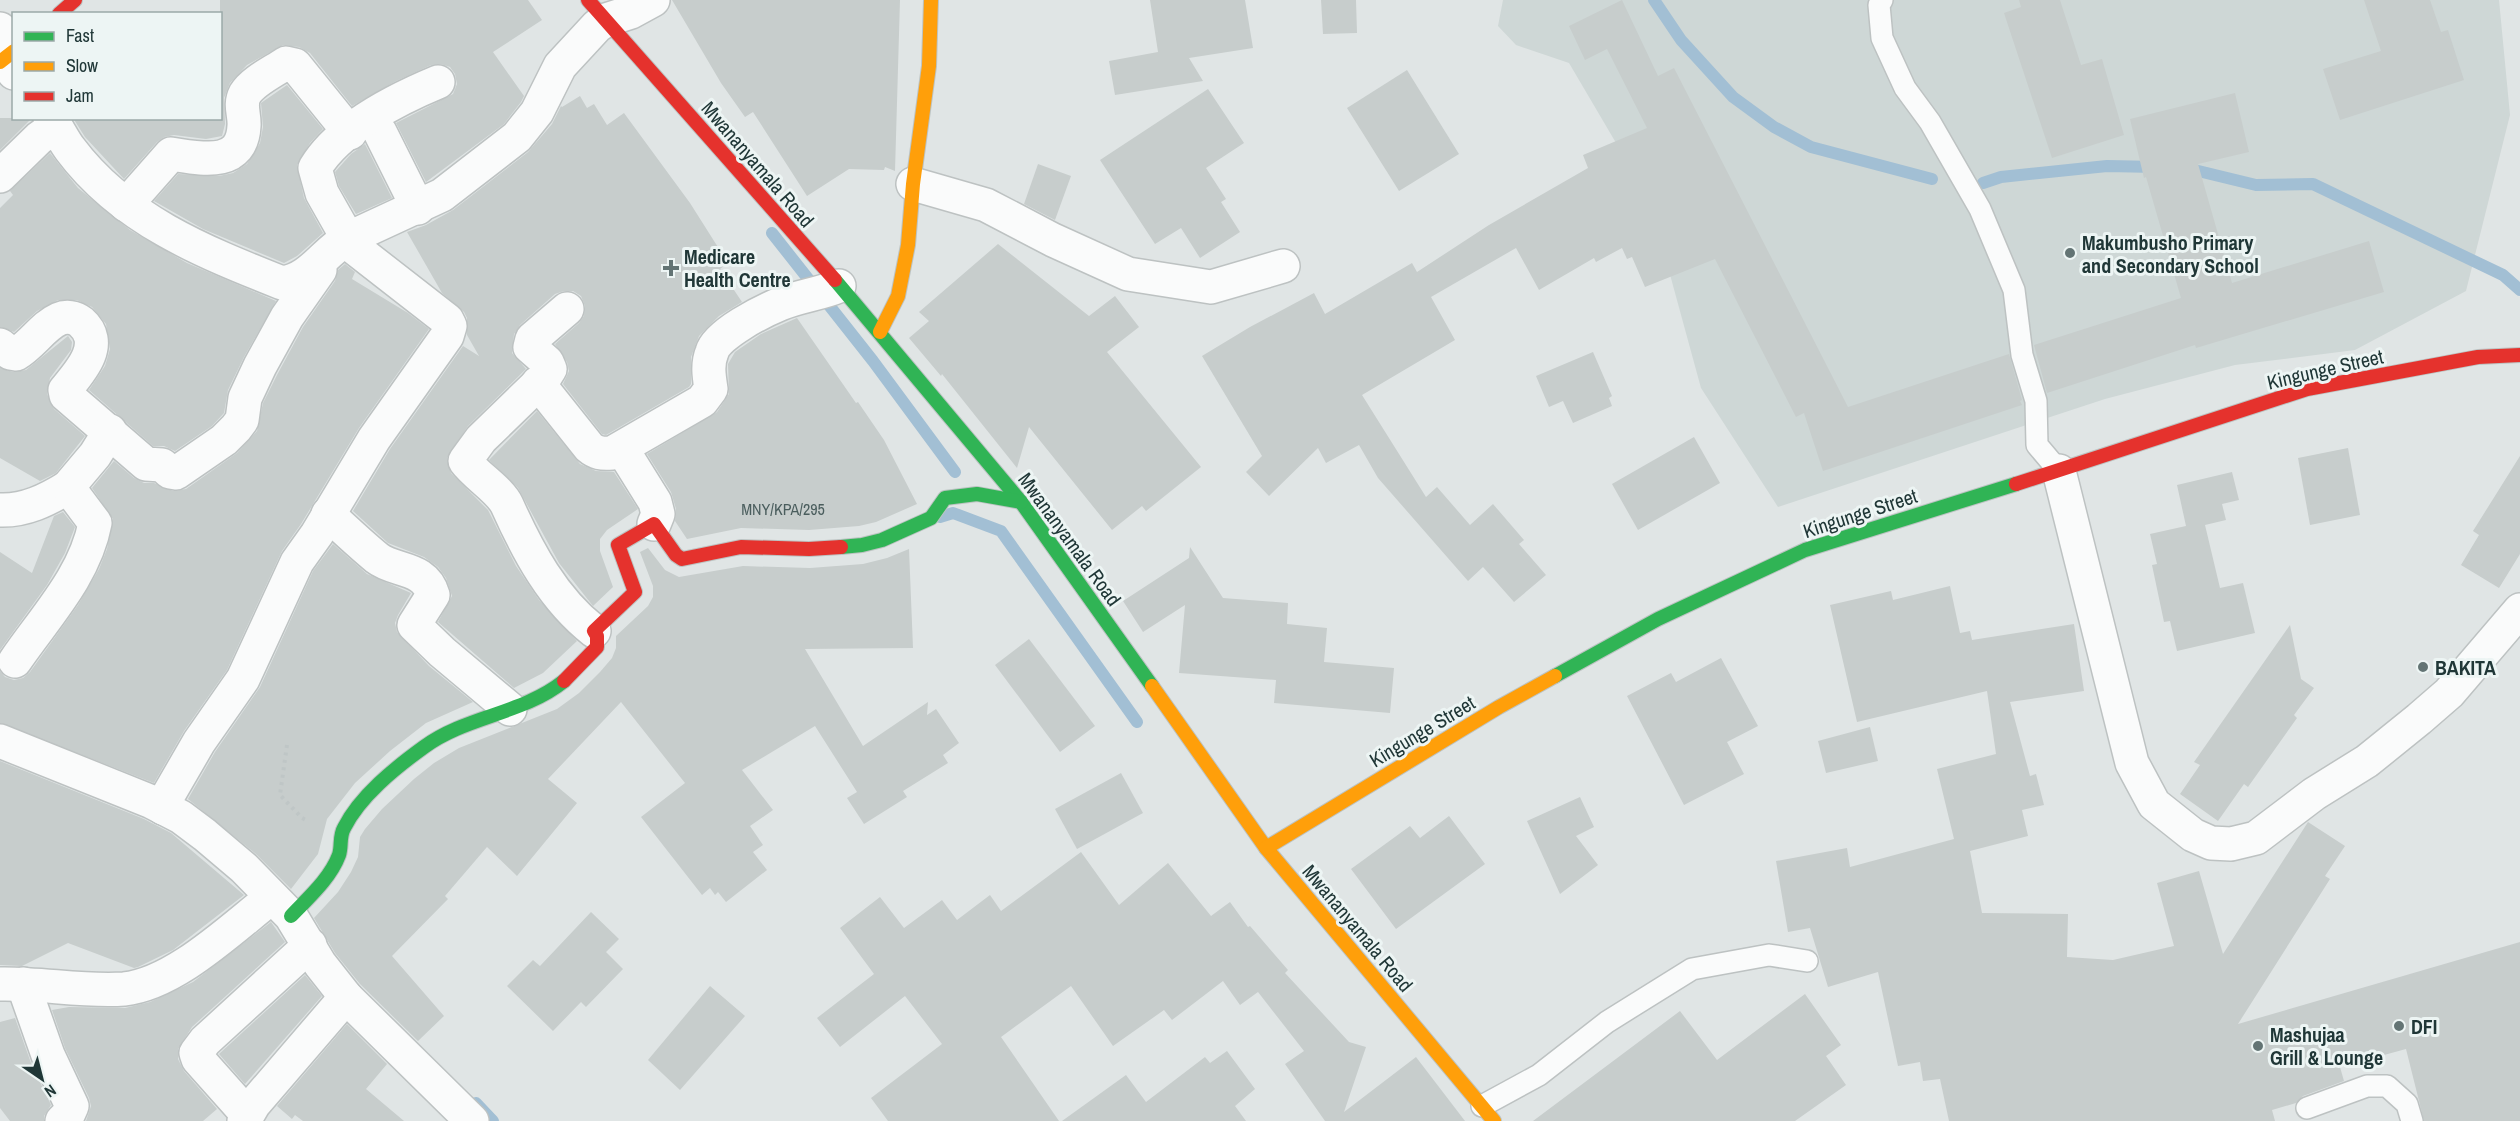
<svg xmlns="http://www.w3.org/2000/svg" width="2520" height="1121" font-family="'Archivo Narrow',sans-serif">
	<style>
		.built { fill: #ced7d6 }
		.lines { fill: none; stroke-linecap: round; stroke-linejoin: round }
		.stream { stroke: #a2bfd4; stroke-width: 12 }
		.building { fill: #c7cdcc }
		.lane-casing { stroke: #bdc2c2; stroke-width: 24 }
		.street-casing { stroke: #bdc2c2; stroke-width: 36 }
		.fast-casing { stroke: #bcc3c2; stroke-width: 16 }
		.slow-casing { stroke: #bcc3c2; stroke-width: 16 }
		.jam-casing { stroke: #bcc3c2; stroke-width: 16 }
		.path { stroke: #bfc6c6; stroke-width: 4; stroke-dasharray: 3 4.5; stroke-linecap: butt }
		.lane { stroke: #fafbfb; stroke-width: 21 }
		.street { stroke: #fafbfb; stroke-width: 33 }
		.fast { stroke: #30b455; stroke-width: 14 }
		.slow { stroke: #ff9f0a; stroke-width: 14 }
		.jam { stroke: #e5322d; stroke-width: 14 }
		.poi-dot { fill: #637474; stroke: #edf5f4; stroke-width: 2 }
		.labels { text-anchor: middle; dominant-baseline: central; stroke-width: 6; stroke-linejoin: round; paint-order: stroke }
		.number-label { font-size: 16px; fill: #4a5d5d }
		.street-label { font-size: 20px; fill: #203737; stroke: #edf5f4 }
		.poi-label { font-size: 20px; font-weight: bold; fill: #203737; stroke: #edf5f4; text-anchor: start }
	</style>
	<rect width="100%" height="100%" fill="#e0e5e5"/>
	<polygon class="built" points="1503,0 2499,0 2510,115 2466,291 2355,350 2235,365 2105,399 1778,507 1701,388 1654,216 1629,165 1569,63 1516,45 1498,26"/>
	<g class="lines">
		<g class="stream">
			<polyline points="1654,0 1681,40 1733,97 1774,127 1811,147 1932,179"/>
			<polyline points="2186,168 2256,185 2313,184 2503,275 2520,290"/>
			<polyline points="1983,183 2001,177 2107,166 2157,167"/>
			<polyline points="772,233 873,361 955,472"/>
			<polyline points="940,517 953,513 1001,531 1137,722"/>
			<polyline points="476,1103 493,1121"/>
		</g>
	</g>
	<g class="building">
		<polygon points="220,0 528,0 542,20 493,52 524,96 521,102 504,124 426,182 396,123 453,94 457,84 455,74 450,67 441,64 431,65 396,81 352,106 310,53 299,47 283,45 247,65 230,83 224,98 225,124 222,136 206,139 174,135 164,137 157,142 124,179 85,137 73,118 220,118"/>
		<polygon points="672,0 900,0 895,171 885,167 884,170 849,169 807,196 753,112 745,117 721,83"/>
		<polygon points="1150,0 1245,0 1253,48 1189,58 1203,81 1115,95 1109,61 1158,52"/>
		<polygon points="1321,0 1356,0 1357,33 1323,34"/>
		<polygon points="1622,0 1658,76 1674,68 1848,407 2009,354 2022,400 2020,401 2022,405 1823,471 1804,413 1796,417 1715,259 1645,287 1632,257 1627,259 1622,248 1596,262 1594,258 1539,290 1516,248 1431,297 1455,340 1362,395 1426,497 1437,487 1470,525 1493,504 1524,540 1519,544 1546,575 1514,602 1483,567 1468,581 1378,478 1359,445 1326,463 1318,448 1269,496 1246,472 1262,456 1202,356 1250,327 1314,293 1325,314 1412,263 1417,272 1489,225 1588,168 1583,155 1647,128 1607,49 1585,60 1569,26"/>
		<polygon points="2019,0 2060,0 2081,65 2102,59 2124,135 2052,158 2004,13 2021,7"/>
		<polygon points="2364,0 2430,0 2441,32 2448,30 2464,80 2340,120 2323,69 2381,51"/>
		<polygon points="1407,70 1459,154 1399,191 1347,108"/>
		<polygon points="287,85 323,129 310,143 297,165 304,198 323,233 297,256 284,263 203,229 154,201 178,174 219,176 233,173 247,164 260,143 263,127 261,103"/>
		<polygon points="1208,89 1244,143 1206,168 1226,199 1221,202 1240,232 1200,258 1181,228 1155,244 1100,160"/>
		<polygon points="2235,93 2249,152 2198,164 2232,283 2369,241 2384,292 2196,348 2195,345 2047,393 2034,345 2181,298 2146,177 2144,178 2130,119"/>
		<polygon points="580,96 587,108 594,104 607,125 624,113 690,203 728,263 720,269 742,302 719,316 699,336 691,357 691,384 689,387 606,435 602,434 563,384 569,371 567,362 555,344 579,323 584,316 585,306 581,296 573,291 564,291 555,294 520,325 514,334 512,353 526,369 468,426 447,458 451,473 488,510 516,566 539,600 577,641 543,673 514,688 438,622 452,596 446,578 438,567 424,557 388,543 353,511 390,449 463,346 479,356 467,335 467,318 464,312 442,293 407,232 426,225 453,210 528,152 552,124 561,106 562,107"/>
		<polygon points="0,118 32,118 0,150"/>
		<polygon points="365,144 392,198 356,214 339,186 335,172 351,154"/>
		<polygon points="50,153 78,188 130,230 187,263 276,301 244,357 228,390 224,413 212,426 175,451 164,446 153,446 89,390 105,366 110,349 106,324 92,307 77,300 58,300 37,311 14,332 0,327 0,208 13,195 10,191"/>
		<polygon points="1038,164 1071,176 1055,220 1024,204"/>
		<polygon points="998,244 1089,316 1115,296 1139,327 1107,352 1201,467 1146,511 1142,506 1112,530 1029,427 1017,468 942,374 941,376 909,338 929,321 919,312"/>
		<polygon points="345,264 355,272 352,279 408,313 429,329 359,428 301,524 282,551 227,670 184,731 154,783 0,723 0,671 5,677 14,680 23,678 30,672 78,605 99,569 107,549 113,519 92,488 114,461 134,478 144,483 154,483 173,491 186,489 237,453 257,431 263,403 277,375 303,327 335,281 338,270"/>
		<polygon points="797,318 856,403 858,402 884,440 917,504 876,522 859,526 809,530 741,528 687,539 675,521 676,509 671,492 647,454 717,412 729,394 728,364 735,352 761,334"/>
		<polygon points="68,336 72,342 71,350 50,378 47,394 54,409 85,436 56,473 40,481 0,458 0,368 13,372 26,370"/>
		<polygon points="1593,352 1612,396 1609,398 1612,406 1573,423 1563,401 1549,407 1536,376"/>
		<polygon points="537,411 580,464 596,471 614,472 638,509 607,530 600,539 600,551 613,587 593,606 559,563 518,488 489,460"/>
		<polygon points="1694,437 1720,483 1638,530 1612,484"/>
		<polygon points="2348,448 2360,515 2310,525 2298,458"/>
		<polygon points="2520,456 2520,554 2499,588 2461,565 2479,535 2473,531"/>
		<polygon points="2232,472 2239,500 2222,504 2226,520 2205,525 2220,588 2243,583 2255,633 2177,651 2170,621 2164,622 2152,565 2157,564 2150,534 2186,526 2177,485"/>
		<polygon points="63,512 75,527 65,553 47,585 0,650 0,552 32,573 54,516"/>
		<polygon points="333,544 367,574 411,593 398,615 395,623 397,632 429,666 473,702 426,723 390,751 355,783 327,819 318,854 291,889 256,854 188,799 215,752 260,687 313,571"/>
		<polygon points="1190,547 1223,598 1288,603 1287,624 1327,628 1324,662 1394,668 1390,713 1274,703 1276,680 1179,673 1185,605 1143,632 1123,601 1189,558"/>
		<polygon points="648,548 665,570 679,577 743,566 810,568 863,564 887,558 909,549 913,648 805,649 863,746 928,702 927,715 936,709 959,743 943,755 948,763 903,791 907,797 864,824 847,798 857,792 815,726 742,770 773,810 750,826 763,845 753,852 767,870 726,902 718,892 715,895 710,888 702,895 641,817 685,783 621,702 548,779 577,803 517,876 487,847 445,896 448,899 392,956 444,1016 418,1041 360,984 335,953 314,918 338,892 351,872 358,857 360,837 365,829 382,809 414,779 434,763 459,748 557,709 579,693 600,672 612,658 616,648 616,636 648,606 653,597 653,586 640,552"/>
		<polygon points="1950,586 1960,633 1970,631 1972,640 2074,624 2084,691 2010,702 2030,776 2036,774 2044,805 2022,810 2028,836 1970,851 1982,913 2068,914 2067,957 2113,960 2174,946 2157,883 2199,871 2223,954 2308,822 2345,846 2325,876 2330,879 2238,1024 2520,942 2520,1121 2424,1121 2406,1049 2340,1067 2344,1081 2303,1096 2296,1103 2272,1110 2275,1121 1949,1121 1940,1079 1923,1081 1920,1062 1898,1066 1878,972 1828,987 1810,928 1788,932 1776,861 1847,848 1850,867 1954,839 1937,769 1996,754 1987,691 1857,722 1830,605 1891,591 1893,600"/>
		<polygon points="2290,625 2301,679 2314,688 2294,715 2297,718 2248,787 2244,784 2218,821 2180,794 2200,765 2194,762"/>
		<polygon points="1029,639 1095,726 1060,752 995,665"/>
		<polygon points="1721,658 1758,726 1727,742 1744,774 1684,805 1627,696 1671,673 1676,682"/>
		<polygon points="1870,727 1878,761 1826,773 1818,741"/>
		<polygon points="0,761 144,819 171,833 244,895 173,950 138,967 134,968 68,943 22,966 0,965"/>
		<polygon points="1121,773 1143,813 1077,849 1055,809"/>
		<polygon points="1580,797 1594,827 1576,836 1598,865 1560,894 1527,821"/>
		<polygon points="1449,816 1485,864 1396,929 1351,869 1410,826 1420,838"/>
		<polygon points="1081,852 1119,905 1168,863 1211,916 1230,902 1248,927 1250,926 1288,970 1285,973 1349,1042 1366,1047 1344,1112 1416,1057 1465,1121 1325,1121 1285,1064 1304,1051 1258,992 1240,1005 1223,981 1172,1020 1164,1010 1113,1046 1071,986 1001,1037 1059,1121 888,1121 871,1098 942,1044 905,996 840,1047 817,1018 874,974 840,928 880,897 904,928 942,900 957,920 990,895 1001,911"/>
		<polygon points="591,912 619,939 606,952 623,969 586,1007 581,1002 553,1031 507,986 533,960 540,966"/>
		<polygon points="271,922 285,942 192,1027 178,1049 178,1059 184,1071 217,1109 203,1121 86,1121 91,1106 89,1098 65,1048 52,1010 69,1007 125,1008 150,1002 193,982"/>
		<polygon points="305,975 322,996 245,1084 219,1054"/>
		<polygon points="710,986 745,1016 680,1090 648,1060"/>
		<polygon points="1805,994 1841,1045 1826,1056 1846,1085 1795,1121 1533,1121 1680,1011 1717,1060"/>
		<polygon points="15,1018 31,1063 51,1105 44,1116 44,1121 10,1121 0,1108 0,1022"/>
		<polygon points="347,1024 387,1064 366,1089 404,1121 303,1121 295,1115 292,1119 277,1106"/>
		<polygon points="1227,1051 1255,1089 1235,1106 1246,1121 1062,1121 1126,1075 1146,1102 1205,1057 1210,1063"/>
	</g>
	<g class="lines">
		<defs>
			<g id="lane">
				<polyline points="1882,0 1879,5 1882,38 1905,88 1930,122 1980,209 2014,290 2022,355 2036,401 2037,445 2059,471"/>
				<polyline points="1482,1106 1539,1075 1607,1022 1692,969 1769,955 1807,961"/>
				<polyline points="2307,1108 2367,1086 2387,1086 2407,1104 2412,1121"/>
			</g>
			<g id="street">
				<polyline points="0,29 3,60 14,73"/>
				<path d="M50 118C58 128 63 140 70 149 123 220 204 252 282 283 310 280 324 252 347 239L442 195 517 137 537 112 560 66 597 26 606 20 631 12 653 0"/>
				<polyline points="370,118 380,132 418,208"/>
				<polyline points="0,176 39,138 56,126"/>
				<polyline points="913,184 986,205 1053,240 1128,274 1211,287 1283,266"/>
				<path d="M126 205 171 154C199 158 242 169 244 126 245 115 239 105 245 94 253 81 273 72 286 63L295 65 350 133"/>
				<path d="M567 309 532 339 530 347 547 362 550 369 545 377 481 439 465 461C476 476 500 490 507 505 528 552 553 599 594 631"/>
				<path d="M0 345 10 353 16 354C32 345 43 326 59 319 66 316 75 317 81 322 106 344 80 372 65 390L66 395 146 464 162 465 170 472 176 473 224 440 236 428 242 420 245 398 260 366 287 317 320 270"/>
				<path d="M538 383 589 447C596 453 602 454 612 453L702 401 711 389C709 376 707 364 712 352 717 334 763 311 780 304 799 296 820 294 839 286"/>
				<polyline points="622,449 655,502 658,514 654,524"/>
				<polyline points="2059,471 2132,763 2154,804 2193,835 2211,843 2231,844 2256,838 2314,794 2367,761 2419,719 2449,693 2520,610"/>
				<path d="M0 510C25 511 47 500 68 487"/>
				<path d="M328 514C344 529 360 544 377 558 395 572 425 566 433 595L414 625 442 652 510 709"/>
				<path d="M15 661C45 617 85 576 95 523L68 487 95 455 110 431"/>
				<polyline points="0,741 152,802 181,817 205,835 244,868 291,916 320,964 346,997 472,1121"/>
				<path d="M163 808 166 799 199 742 243 679 297 562 317 534 374 439 447 336 450 326 447 320 352 246 322 193 315 168C338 129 397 99 438 82"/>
				<path d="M0 984C41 983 83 992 124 989 175 984 232 928 271 898"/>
				<polyline points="23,984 48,1055 72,1106 68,1115 62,1121"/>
				<polyline points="247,1114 198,1059 196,1053 205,1041 310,945"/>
				<polyline points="244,1121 254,1104 346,997"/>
			</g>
			<g id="fast">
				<polyline points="835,280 1021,502 1152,686"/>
				<polyline points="841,547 862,545 882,540 931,518 945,498 977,494 1021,502"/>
				<polyline points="1555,676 1658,619 1805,550 2016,484"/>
				<path d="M291 916C308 898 330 879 339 855 342 846 339 837 344 828 360 796 395 768 424 747 466 716 523 714 564 681"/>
			</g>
			<g id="slow">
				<polyline points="0,62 14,51"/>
				<polyline points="880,332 898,296 908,245 913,184 929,66 931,0"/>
				<polyline points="1152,686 1266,848 1494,1121"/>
				<polyline points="1266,848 1499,707 1555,676"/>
			</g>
			<g id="jam">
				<polyline points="588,0 835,280"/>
				<polyline points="59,14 75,0"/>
				<polyline points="2016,484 2307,389 2478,357 2520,355"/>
				<polyline points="564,681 597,647 597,636 594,631 635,592 618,545 654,524 676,555 682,559 741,547 809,549 841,547"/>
			</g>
		</defs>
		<use href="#lane" class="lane-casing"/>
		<use href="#street" class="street-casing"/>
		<use href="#fast" class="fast-casing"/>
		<use href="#slow" class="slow-casing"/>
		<use href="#jam" class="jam-casing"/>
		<polyline class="path" points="287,745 280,795 302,818 308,821"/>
		<use href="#lane" class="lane"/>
		<use href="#street" class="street"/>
		<use href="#fast" class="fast"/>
		<use href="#slow" class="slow"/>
		<use href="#jam" class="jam"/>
	</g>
	<g class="poi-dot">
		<circle cx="2070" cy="253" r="6"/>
		<path d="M668 259h6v6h6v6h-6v6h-6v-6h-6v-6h6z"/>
		<circle cx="2423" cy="667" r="6"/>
		<circle cx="2399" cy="1026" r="6"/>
		<circle cx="2258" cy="1046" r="6"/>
	</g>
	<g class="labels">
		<g class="number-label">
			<text x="783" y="509">MNY/KPA/295</text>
		</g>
		<g class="street-label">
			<text transform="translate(758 164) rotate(49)">Mwananyamala Road</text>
			<text transform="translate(2325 369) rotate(-13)">Kingunge Street</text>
			<text transform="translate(1860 513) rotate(-18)">Kingunge Street</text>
			<text transform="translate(1070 539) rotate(54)">Mwananyamala Road</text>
			<text transform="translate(1422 731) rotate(-31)">Kingunge Street</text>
			<text transform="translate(1358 928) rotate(50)">Mwananyamala Road</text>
		</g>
		<g class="poi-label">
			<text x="2082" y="242">Makumbusho Primary<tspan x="2082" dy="23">and Secondary School</tspan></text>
			<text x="684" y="256">Medicare<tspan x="684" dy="23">Health Centre</tspan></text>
			<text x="2435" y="667">BAKITA</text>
			<text x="2411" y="1026">DFI</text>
			<text x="2270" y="1034">Mashujaa<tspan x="2270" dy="23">Grill &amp; Lounge</tspan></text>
		</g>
	</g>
	<rect x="12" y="12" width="210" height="108" fill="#edf5f4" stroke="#9ba9a8" stroke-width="1.5"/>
	<rect x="24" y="32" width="30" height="9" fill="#30b455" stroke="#9ba9a8" stroke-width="1.5"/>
	<text x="66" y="42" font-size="18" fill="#203737">Fast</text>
	<rect x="24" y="62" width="30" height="9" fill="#ff9f0a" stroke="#9ba9a8" stroke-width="1.5"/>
	<text x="66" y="72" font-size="18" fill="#203737">Slow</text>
	<rect x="24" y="92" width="30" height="9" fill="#e5322d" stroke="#9ba9a8" stroke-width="1.5"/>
	<text x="66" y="102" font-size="18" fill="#203737">Jam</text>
	<g transform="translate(42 1079) rotate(145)" stroke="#edf5f4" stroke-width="4.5" paint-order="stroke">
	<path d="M0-4.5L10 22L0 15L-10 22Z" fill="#203737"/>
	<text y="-9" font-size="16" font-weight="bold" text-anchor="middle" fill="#203737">N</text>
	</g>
</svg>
